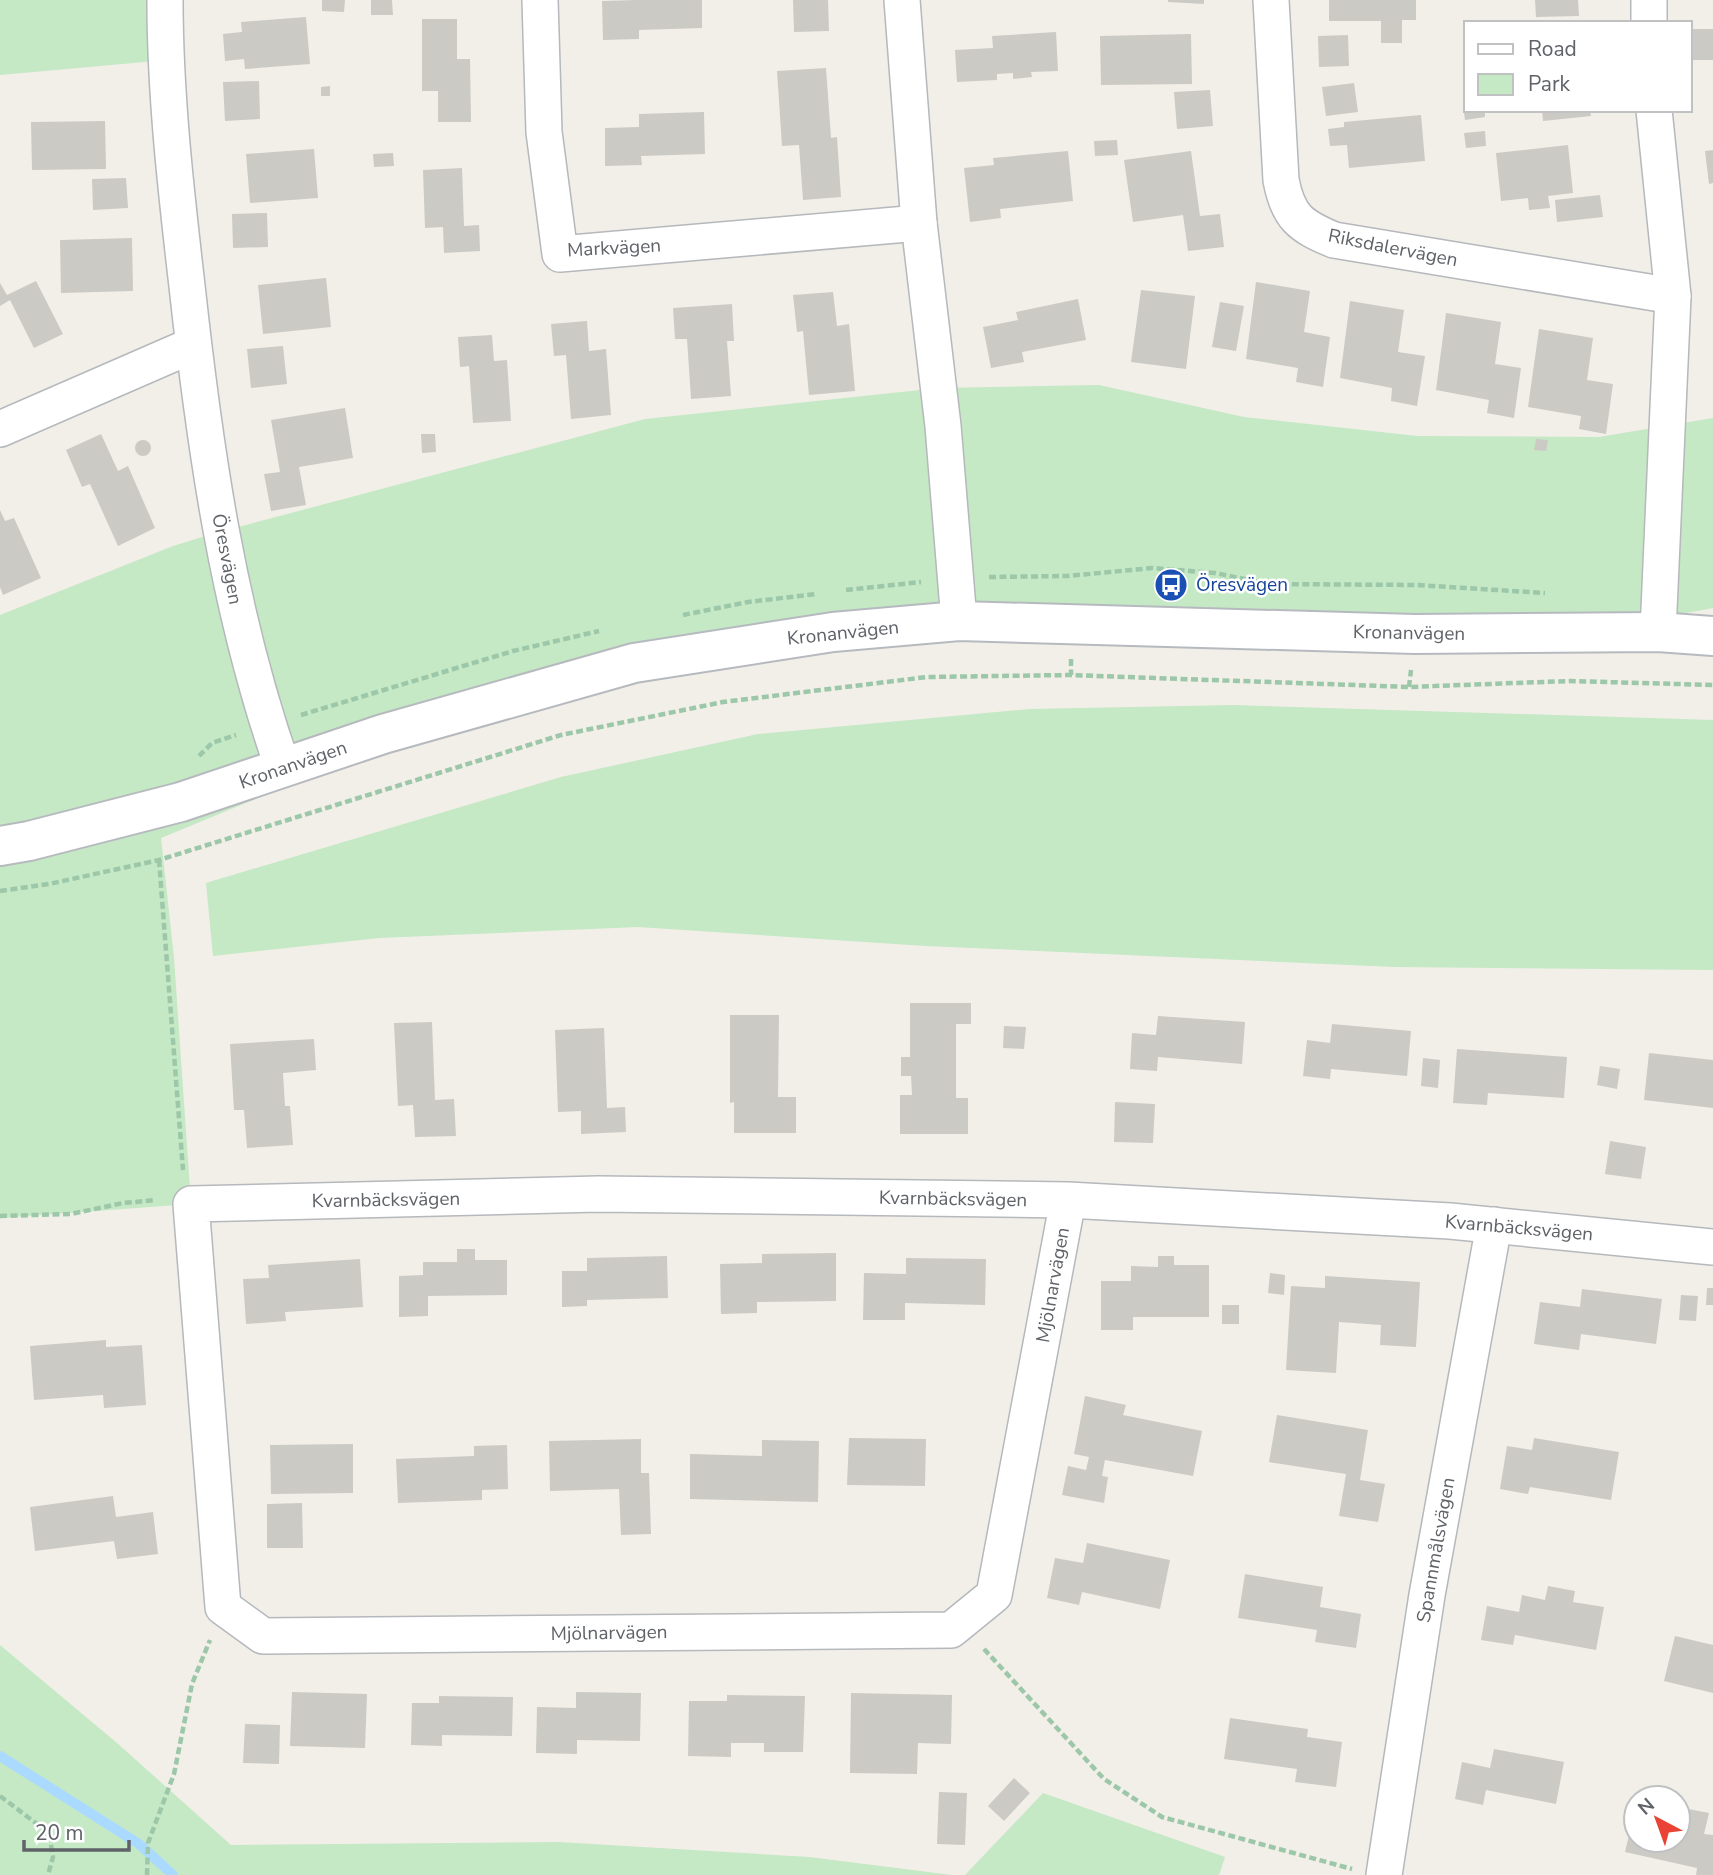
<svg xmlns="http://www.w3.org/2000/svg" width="1713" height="1875" font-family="'Nunito Sans',sans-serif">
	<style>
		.green { fill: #c5e8c5 }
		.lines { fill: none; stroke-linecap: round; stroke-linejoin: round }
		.stream { stroke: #aadaff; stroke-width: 10 }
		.building { fill: #cccac5 }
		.street-casing { stroke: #b5b8bc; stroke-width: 38 }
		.secondary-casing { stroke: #b6babf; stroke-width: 42 }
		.path { stroke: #9cc7a9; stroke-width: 4.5; stroke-dasharray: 7 3.5; stroke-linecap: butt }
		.street { stroke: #fff; stroke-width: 35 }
		.secondary { stroke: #fff; stroke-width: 38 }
		.labels { text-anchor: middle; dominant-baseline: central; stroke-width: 5; stroke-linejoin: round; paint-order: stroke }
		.street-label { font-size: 19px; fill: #5f6368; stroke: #fff }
		.transit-label { font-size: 19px; fill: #164399; stroke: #fff; text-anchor: start }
	</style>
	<rect width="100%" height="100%" fill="#f1efe8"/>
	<g class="green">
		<polygon points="0,0 166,0 167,60 0,75"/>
		<polygon points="1099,385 1244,417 1417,436 1599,437 1713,418 1713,608 1600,629 975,620 479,707 161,838 174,958 191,1204 0,1218 0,615 173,546 212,534 645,419 939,388"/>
		<polygon points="1234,705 1713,720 1713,970 1395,967 926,946 638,927 379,938 213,956 206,883 561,777 758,734 1030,709"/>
		<polygon points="0,1645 117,1743 231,1845 559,1842 809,1857 952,1875 0,1875"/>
		<polygon points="1043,1793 1225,1857 1219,1875 965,1875"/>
	</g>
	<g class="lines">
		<polyline class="stream" points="0,1756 139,1844 173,1875"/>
	</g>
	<g class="building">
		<polygon points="322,0 345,0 344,12 322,11"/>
		<polygon points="371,0 392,0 393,15 371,15"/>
		<polygon points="637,0 702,0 702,28 639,30 639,39 603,40 602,1"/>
		<polygon points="793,0 828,0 829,31 794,32"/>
		<polygon points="1168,0 1204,0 1204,4 1168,2"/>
		<polygon points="1329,0 1416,0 1416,20 1402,20 1402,43 1381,43 1381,21 1329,21"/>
		<polygon points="1535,0 1578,0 1579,16 1536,17"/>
		<polygon points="306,17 310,64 245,69 244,59 225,61 223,34 242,32 241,22"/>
		<polygon points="422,19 457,19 457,59 470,59 471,122 438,122 438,91 422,91"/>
		<rect x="1691" y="29" width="22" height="31"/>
		<polygon points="1056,32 1058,71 1031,72 1032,77 1013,79 1013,73 997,74 997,80 957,82 955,50 993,48 992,36"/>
		<polygon points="1191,34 1192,84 1101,85 1100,36"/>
		<polygon points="1348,35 1349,66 1319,67 1318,36"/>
		<polygon points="826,68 831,138 837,137 841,197 803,200 799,145 782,146 777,71"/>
		<polygon points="259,81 260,119 225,121 223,82"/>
		<polygon points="1354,83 1358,112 1326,116 1322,87"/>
		<polygon points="330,86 330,96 321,96 321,87"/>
		<polygon points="1210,90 1213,126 1177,129 1174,92"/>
		<polygon points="1463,104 1466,104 1466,110 1485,110 1485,117 1465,120"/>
		<polygon points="1542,110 1590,110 1591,116 1543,121"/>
		<polygon points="704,112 705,154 641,156 642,165 605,166 605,128 639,127 639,114"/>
		<polygon points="1421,115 1425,161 1349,168 1347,145 1330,146 1328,129 1344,127 1344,122"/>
		<polygon points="105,121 106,169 32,170 31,122"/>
		<polygon points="1485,131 1486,146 1466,148 1464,133"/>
		<polygon points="1117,140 1118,155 1095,156 1094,141"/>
		<polygon points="1568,145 1573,193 1548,196 1550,208 1529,210 1528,198 1501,201 1496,153"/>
		<polygon points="314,149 318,198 250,203 246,154"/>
		<polygon points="1713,150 1713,183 1709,184 1705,151"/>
		<polygon points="1068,151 1073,201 1000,209 1001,218 970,222 964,168 994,165 993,158"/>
		<polygon points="1191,151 1200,216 1220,214 1224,247 1188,251 1183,215 1133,222 1124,160"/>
		<polygon points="393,153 394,166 374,167 373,154"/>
		<polygon points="462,168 464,226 479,225 480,251 444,253 443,227 425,228 423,170"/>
		<polygon points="126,178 128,208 93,210 92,179"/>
		<polygon points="1600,195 1603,217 1557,222 1555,200"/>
		<polygon points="267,213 268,247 233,248 232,214"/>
		<polygon points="132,238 133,291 61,293 60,240"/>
		<polygon points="326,278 331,327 263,334 258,285"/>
		<polygon points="36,281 63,334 34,348 10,300 0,306 0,283 7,295"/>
		<polygon points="1256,282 1310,291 1304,332 1330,337 1323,387 1296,382 1298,368 1246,359"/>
		<polygon points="1141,290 1195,296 1186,369 1131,362"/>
		<polygon points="833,292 837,326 849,324 855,391 809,395 803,331 797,332 793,295"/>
		<polygon points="1078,299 1086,340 1022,352 1024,362 991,368 983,327 1018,320 1016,312"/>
		<polygon points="1350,301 1404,310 1398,352 1425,356 1417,406 1391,401 1392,388 1340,378"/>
		<polygon points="1220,302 1244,306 1236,351 1212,347"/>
		<polygon points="732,304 734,341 727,341 731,396 691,399 687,339 675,339 673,308"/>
		<polygon points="1446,313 1501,322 1495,364 1521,368 1514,418 1487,413 1489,400 1436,390"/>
		<polygon points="587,321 589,351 606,349 611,415 571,419 566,355 554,356 551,324"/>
		<polygon points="1539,329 1593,338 1587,380 1613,384 1606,434 1579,429 1581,416 1528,407"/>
		<polygon points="492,335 494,361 507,360 511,421 473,423 469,366 460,367 458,337"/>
		<polygon points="283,346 287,384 251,388 247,349"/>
		<polygon points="345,408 353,458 299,467 306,505 271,511 264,474 280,472 271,420"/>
		<polygon points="101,434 118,471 128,466 155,528 118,546 90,484 82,487 66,450"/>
		<polygon points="421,434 435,434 436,452 422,453"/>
		<polygon points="1536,439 1548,440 1546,451 1534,450"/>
		<circle cx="143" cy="448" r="8"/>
		<polygon points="0,510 5,521 14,518 41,578 3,595 0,587"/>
		<polygon points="910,1003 971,1003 971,1024 956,1024 956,1098 968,1098 968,1134 900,1134 900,1095 912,1095 911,1076 901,1076 901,1057 910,1057"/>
		<polygon points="730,1015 779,1015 778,1097 796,1097 796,1133 734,1133 734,1102 730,1103"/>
		<polygon points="1158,1016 1245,1022 1242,1064 1158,1057 1157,1071 1130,1069 1132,1033 1156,1035"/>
		<polygon points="432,1022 435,1100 454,1099 456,1136 415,1137 413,1105 398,1106 394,1023"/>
		<polygon points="1332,1024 1411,1031 1407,1076 1331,1069 1330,1079 1303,1076 1307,1040 1330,1043"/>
		<polygon points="1004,1026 1026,1027 1024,1049 1003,1048"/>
		<polygon points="604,1028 607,1108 625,1107 626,1132 581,1134 581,1111 558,1112 555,1030"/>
		<polygon points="314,1039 316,1070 283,1073 285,1106 290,1106 293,1145 247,1148 244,1110 234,1110 230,1044"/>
		<polygon points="1457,1049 1567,1057 1564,1098 1488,1093 1487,1105 1453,1103"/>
		<polygon points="1649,1053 1713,1060 1713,1108 1644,1100"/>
		<polygon points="1423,1058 1440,1060 1438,1088 1421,1086"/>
		<polygon points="1600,1066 1620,1069 1617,1089 1597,1085"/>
		<polygon points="1115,1102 1155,1104 1153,1143 1114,1142"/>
		<polygon points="1610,1141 1646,1147 1641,1179 1605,1174"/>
		<polygon points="457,1249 475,1249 475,1260 507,1260 507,1295 428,1296 428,1316 399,1317 399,1276 423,1275 423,1262 457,1262"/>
		<polygon points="836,1253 836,1301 757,1302 757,1313 721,1314 720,1264 762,1263 762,1254"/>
		<polygon points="667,1256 668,1298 587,1300 587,1306 562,1307 562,1271 587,1271 587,1258"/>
		<polygon points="1158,1256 1174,1256 1174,1265 1209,1265 1209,1317 1133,1317 1133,1330 1101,1330 1101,1281 1131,1281 1131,1266 1158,1267"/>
		<polygon points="906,1258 986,1259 985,1305 905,1303 905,1320 863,1320 864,1273 906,1274"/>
		<polygon points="360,1259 363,1307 285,1312 286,1321 246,1324 243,1279 269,1278 268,1265"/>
		<polygon points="1270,1273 1285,1275 1284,1295 1268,1293"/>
		<polygon points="1325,1276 1420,1282 1416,1347 1380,1345 1381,1325 1339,1322 1336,1373 1286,1370 1291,1286 1325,1288"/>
		<polygon points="1707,1288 1713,1288 1713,1305 1706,1305"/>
		<polygon points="1582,1289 1662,1299 1656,1344 1581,1334 1579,1350 1534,1344 1540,1302 1580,1307"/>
		<polygon points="1681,1295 1698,1296 1696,1321 1679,1320"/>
		<rect x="1222" y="1305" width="17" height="19"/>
		<polygon points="106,1340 106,1347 142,1345 146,1405 104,1408 103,1395 34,1400 30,1346"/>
		<polygon points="1085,1396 1126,1405 1123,1415 1202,1431 1193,1476 1105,1460 1102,1476 1108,1477 1104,1503 1062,1495 1068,1466 1086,1470 1089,1457 1074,1454"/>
		<polygon points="1277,1415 1368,1430 1360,1480 1385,1484 1378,1522 1339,1516 1346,1474 1269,1462"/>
		<polygon points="849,1438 926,1439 925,1486 847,1485"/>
		<polygon points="1534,1438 1619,1452 1611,1500 1530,1487 1528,1494 1500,1489 1507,1446 1532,1450"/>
		<polygon points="641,1439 641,1473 649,1473 651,1534 621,1535 619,1489 550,1491 549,1441"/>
		<polygon points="762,1440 819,1441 818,1502 690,1499 690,1454 762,1456"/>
		<polygon points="353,1444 353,1493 271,1494 270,1445"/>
		<polygon points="507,1445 508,1489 482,1490 482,1500 398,1503 396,1459 474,1456 474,1446"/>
		<polygon points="113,1496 116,1517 153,1512 158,1554 117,1559 114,1541 35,1551 30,1507"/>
		<polygon points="302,1503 303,1548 267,1548 267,1504"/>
		<polygon points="1087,1543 1170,1560 1160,1609 1082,1592 1079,1605 1047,1598 1055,1558 1083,1563"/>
		<polygon points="1245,1574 1323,1587 1320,1607 1361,1614 1356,1648 1315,1642 1317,1630 1238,1618"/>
		<polygon points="1548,1586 1575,1591 1573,1602 1604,1607 1596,1650 1515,1635 1513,1645 1481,1640 1487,1606 1519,1612 1522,1595 1545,1600"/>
		<polygon points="1675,1636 1713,1645 1713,1693 1664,1681"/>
		<polygon points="292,1692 367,1694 365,1748 290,1746"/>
		<polygon points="576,1692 641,1693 640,1741 577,1740 577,1754 536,1753 537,1707 576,1708"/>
		<polygon points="851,1693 952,1695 951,1744 918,1743 917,1774 850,1773"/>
		<polygon points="727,1695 805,1696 803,1752 764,1752 764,1743 731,1743 731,1757 688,1756 689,1701 727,1701"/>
		<polygon points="439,1696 513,1697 512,1736 442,1735 442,1746 411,1745 412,1703 439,1703"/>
		<polygon points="1230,1718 1308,1729 1307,1737 1342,1742 1336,1787 1295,1782 1297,1769 1224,1759"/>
		<polygon points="245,1724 280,1725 279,1764 243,1763"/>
		<polygon points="1494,1749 1564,1762 1556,1804 1486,1790 1483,1805 1455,1799 1462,1762 1490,1768"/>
		<polygon points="1014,1778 1030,1793 1004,1821 988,1806"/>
		<polygon points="939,1792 967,1793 965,1845 937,1844"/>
		<polygon points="1678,1807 1709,1813 1704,1834 1713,1835 1713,1875 1696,1875 1697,1868 1625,1852 1635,1810 1636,1840 1678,1840"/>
	</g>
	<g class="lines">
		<defs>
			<g id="street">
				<path d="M165 0C165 95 176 191 187 286 205 450 228 612 283 768"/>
				<polyline points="540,0 544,132 560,254 919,223"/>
				<polyline points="902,0 919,223 943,426 959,621"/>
				<path d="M1271 0 1281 180C1288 217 1300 226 1334 240L1673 296"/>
				<polyline points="1649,0 1649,23"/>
				<polyline points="1654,110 1673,296 1658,632"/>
				<polyline points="0,429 193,345"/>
				<polyline points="1068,1200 994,1595 951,1630 263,1636 223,1607 191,1204 598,1194 1068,1200 1450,1221 1713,1247"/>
				<polyline points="1384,1875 1427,1595 1494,1225"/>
			</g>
			<polyline id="secondary" points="0,846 29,841 181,802 383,734 634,663 833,632 959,621 1415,634 1658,632 1713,636"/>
		</defs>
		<use href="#street" class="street-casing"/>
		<use href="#secondary" class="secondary-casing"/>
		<g class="path">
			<polyline points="989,577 1068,576 1152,568 1215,573 1269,584 1417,585 1545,593"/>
			<polyline points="846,590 921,582"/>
			<polyline points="683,615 748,602 816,594"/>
			<polyline points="1071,659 1071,675"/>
			<polyline points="1409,687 1411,670"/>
			<polyline points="301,715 513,651 599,631"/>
			<polyline points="199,756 212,743 236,735"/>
			<polyline points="159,860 183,1170"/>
			<polyline points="0,891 49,884 159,860 561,735 723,702 927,677 1071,675 1409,687 1569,681 1713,685"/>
			<polyline points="0,1216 71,1214 123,1203 156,1200"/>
			<polyline points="984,1649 1104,1779 1162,1817 1352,1869"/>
			<polyline points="0,1796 49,1833 53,1857 48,1875"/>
			<polyline points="147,1875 148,1843 174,1774 192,1684 210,1640"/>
		</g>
		<use href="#street" class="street"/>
		<use href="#secondary" class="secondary"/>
	</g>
	<defs>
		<symbol id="bus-disc" viewBox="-11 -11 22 22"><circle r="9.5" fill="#1a4fb4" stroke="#fff"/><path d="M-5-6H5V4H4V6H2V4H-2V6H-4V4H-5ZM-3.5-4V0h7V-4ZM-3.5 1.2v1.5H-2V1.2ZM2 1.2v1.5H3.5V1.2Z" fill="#fff"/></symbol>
	</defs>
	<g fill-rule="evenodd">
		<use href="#bus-disc" x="1152" y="566" width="38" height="38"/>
	</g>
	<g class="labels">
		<g class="street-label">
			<text transform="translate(614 248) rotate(-3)">Markvägen</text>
			<text transform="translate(1393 248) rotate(11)">Riksdalervägen</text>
			<text transform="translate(227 559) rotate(79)">Öresvägen</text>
			<text transform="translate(843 633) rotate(-6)">Kronanvägen</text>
			<text transform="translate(1409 633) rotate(1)">Kronanvägen</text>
			<text transform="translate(293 765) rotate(-19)">Kronanvägen</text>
			<text transform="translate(953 1199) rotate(1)">Kvarnbäcksvägen</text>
			<text transform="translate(386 1200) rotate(-1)">Kvarnbäcksvägen</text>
			<text transform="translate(1519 1228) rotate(5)">Kvarnbäcksvägen</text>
			<text transform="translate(1053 1285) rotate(-80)">Mjölnarvägen</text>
			<text transform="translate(1436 1550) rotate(-80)">Spannmålsvägen</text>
			<text transform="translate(609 1633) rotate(-1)">Mjölnarvägen</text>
		</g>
		<g class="transit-label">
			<text x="1196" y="585">Öresvägen</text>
		</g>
	</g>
	<rect x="1464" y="21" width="228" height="91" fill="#ffffff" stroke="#bfc1c3" stroke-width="2"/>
	<rect x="1478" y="44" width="35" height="10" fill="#ffffff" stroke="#bfc1c3" stroke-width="2"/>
	<text x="1528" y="56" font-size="21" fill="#5f6368">Road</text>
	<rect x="1478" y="74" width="35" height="21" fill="#c5e8c5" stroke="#bfc1c3" stroke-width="2"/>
	<text x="1528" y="91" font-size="21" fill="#5f6368">Park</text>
	<g transform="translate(1657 1819) rotate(319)"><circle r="33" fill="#ffffff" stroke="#bfc1c3" stroke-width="2"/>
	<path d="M0-5L12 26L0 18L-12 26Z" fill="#ea4335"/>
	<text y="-10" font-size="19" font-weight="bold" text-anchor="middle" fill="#5f6368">N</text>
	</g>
	<path d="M24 1840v10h105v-10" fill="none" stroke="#5f6368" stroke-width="3.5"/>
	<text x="35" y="1840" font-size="21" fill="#5f6368" stroke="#ffffff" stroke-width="5" paint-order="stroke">20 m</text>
</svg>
